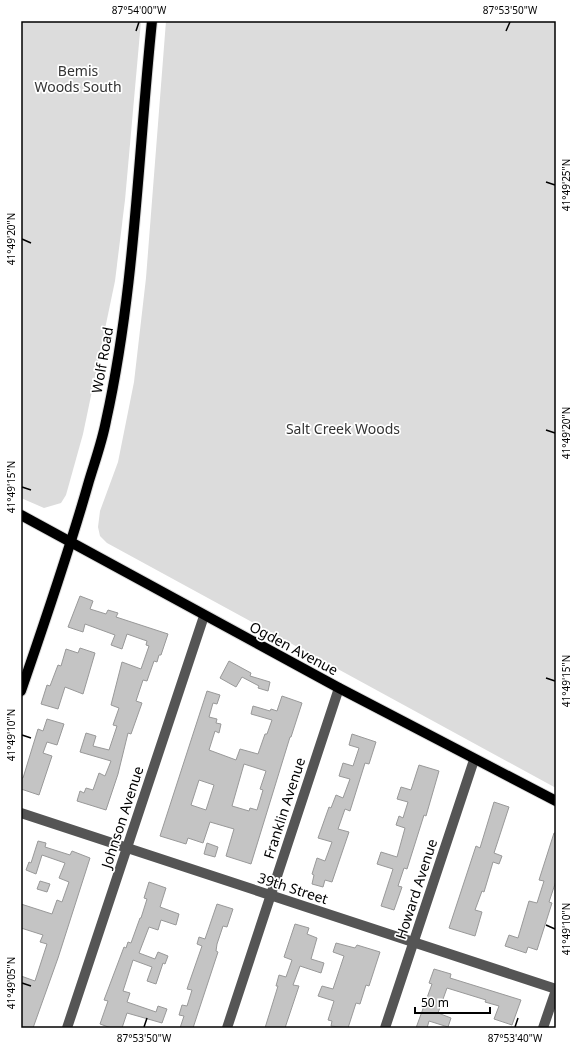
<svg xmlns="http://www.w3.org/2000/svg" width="577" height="1049" font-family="'Noto Sans',sans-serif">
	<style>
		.green { fill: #dcdcdc }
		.building { fill: #c4c4c4; stroke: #999; fill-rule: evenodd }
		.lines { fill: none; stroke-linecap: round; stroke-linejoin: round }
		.major-casing { stroke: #dbdbdb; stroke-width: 12 }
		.minor { stroke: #555; stroke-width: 10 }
		.major { stroke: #000; stroke-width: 10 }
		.ticks { fill: none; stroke: #000; stroke-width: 1.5 }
		.labels { text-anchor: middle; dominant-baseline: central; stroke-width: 3.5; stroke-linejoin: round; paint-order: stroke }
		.park-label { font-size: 14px; fill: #333; stroke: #fff }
		.street-label { font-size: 14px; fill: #000; stroke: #fff }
		.neatline { fill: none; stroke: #000; stroke-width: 1.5 }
		.ticks-label { font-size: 10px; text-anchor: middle; fill: #000 }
	</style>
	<rect width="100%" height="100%" fill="#fff"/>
	<g class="green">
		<polygon points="21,21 141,21 125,200 115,281 83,434 66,495 61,503 44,508 21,498"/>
		<polygon points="166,21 556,21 556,788 107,543 100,536 98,527 100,511 118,462 134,382 146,278"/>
	</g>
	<g class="building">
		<polygon points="80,596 93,601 90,609 106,614 108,610 118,613 116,617 168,634 161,655 159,655 157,662 154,661 147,681 143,680 136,701 142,703 131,734 128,733 118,774 106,810 77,801 80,791 84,793 86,788 93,790 99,773 105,776 111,761 80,752 86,733 96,736 93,746 109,750 117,726 113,725 119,708 111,705 122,662 141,669 149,646 146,645 147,641 127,634 122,649 111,645 115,635 85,624 83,632 68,627"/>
		<polygon points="80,648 95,653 83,694 65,687 58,709 41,704 47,685 50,686 58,665 61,666 66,649 78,653"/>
		<polygon points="229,661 251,673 250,676 270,682 268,691 258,688 259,686 242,677 236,687 220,678"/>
		<path d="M207 691 220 695 217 704 213 703 209 717 217 719 216 723 221 724 219 733 215 731 209 750 236 760 240 749 258 754 265 734H267L272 720 251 714 253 706 270 711 271 709 277 711 282 696 302 703 291 737H290L251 864 226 856 234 829 210 822 203 843 188 838 186 844 160 836ZM244 764 266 771 260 789 263 790 257 810 250 808 249 811 232 806ZM199 780 214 785 206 810 191 805Z"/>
		<polygon points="47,719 64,724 57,745 47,742 43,753 52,756 39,795 21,789 21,778 23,778 38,729 43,731"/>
		<polygon points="352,734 376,742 369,764 365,763 350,811 345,809 338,829 349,832 332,882 325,880 323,887 312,884 314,875 312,874 317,858 325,861 332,842 318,838 329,807 331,808 336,795 343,798 350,779 339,776 343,763 353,766 359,748 349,745"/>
		<polygon points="419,765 439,771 426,816 424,815 407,869 404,868 398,886 402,887 394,910 381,906 393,869 377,864 381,852 397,857 405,828 396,825 399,816 403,818 408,802 397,799 401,787 411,790"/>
		<polygon points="494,802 509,807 494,853 502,856 499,864 493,862 484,892 482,891 475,910 482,912 475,936 449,928 476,846 480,848"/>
		<polygon points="554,833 556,833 556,881 549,902 552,903 537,950 528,947 526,953 505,946 509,935 518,938 529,901 537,903 544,881 539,880"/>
		<polygon points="38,841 46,843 45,847 70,855 72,851 90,858 58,958 33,1028 21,1028 21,976 35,981 47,944 40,942 43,935 21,928 21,904 52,914 57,900 62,902 69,882 59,878 65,863 42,855 36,874 26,870 29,862 31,863"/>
		<polygon points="207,843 218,847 215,857 204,854"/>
		<polygon points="40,881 50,884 47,892 37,889"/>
		<polygon points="149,882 166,888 160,907 179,914 176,925 161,920 158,930 149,927 139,953 155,959 158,952 168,956 165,964 163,963 156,984 147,981 152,967 133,960 123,991 130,993 127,1002 156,1012 158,1006 167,1009 162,1023 127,1013 122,1028 111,1028 100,1024 108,1001 104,1000 124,947 126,948 128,942 131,943 140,918 141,918 147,899 144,898"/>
		<polygon points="217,904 233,909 227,927 223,926 217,944 216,951 218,952 193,1028 180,1028 184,1016 179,1015 182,1005 187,1006 192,990 187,989 202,946 197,944 199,937 205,939"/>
		<polygon points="295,924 309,928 307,934 317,938 311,959 324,963 321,973 300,966 293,985 299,986 285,1028 265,1028 278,986 276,986 279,975 286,977 292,960 284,957"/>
		<polygon points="336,943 355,948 357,945 380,952 369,986 366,985 360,1004 356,1003 348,1028 331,1026 332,1021 328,1020 334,1001 318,996 322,986 333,989 344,956 333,952"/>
		<polygon points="434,969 451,974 450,978 521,1000 512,1025 494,1019 499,1006 485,1002 486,1000 447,988 438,1013 451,1018 448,1027 429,1021 427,1028 416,1028 432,984 429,983"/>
	</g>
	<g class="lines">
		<defs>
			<g id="major">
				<polyline points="21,515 339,688 556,801"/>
				<path d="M21 691C45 621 69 552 89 481 95 461 102 442 106 421 135 290 138 155 152 21"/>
			</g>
		</defs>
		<use href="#major" class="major-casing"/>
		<g class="minor">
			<polyline points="21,813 556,989"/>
			<polyline points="67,1028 204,616"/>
			<polyline points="227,1028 339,688"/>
			<polyline points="385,1028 474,760"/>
			<polyline points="543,1028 556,990"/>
		</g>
		<use href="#major" class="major"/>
	</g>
	<path class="ticks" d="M136 31 139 22M506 31 510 22M546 182 555 185M22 239 31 243M546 430 555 433M22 487 31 490M546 678 555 681M22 735 31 738M546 925 555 929M22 983 31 986M144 1027 147 1018M515 1027 518 1018"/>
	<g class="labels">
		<g class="park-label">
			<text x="78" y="70">Bemis<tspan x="78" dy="16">Woods South</tspan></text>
			<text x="343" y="428">Salt Creek Woods</text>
		</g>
		<g class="street-label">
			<text transform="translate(102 360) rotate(-80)">Wolf Road</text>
			<text transform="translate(294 648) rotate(28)">Ogden Avenue</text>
			<text transform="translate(284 808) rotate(-72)">Franklin Avenue</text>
			<text transform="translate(122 817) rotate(-72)">Johnson Avenue</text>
			<text transform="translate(293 888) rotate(18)">39th Street</text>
			<text transform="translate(416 889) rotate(-72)">Howard Avenue</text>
		</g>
	</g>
	<rect width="577" height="1049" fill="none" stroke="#ffffff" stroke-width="44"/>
	<path d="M415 1007v6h75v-6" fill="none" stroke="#000000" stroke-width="2"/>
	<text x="421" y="1007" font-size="12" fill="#000000" stroke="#ffffff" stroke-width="3" paint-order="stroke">50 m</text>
	<rect x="22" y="22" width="533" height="1005" class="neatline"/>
	<g class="ticks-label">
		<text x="139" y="14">87°54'00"W</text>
		<text x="510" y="14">87°53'50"W</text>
		<text transform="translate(566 185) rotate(-90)" y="4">41°49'25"N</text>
		<text transform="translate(11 239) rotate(-90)" y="4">41°49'20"N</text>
		<text transform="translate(566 433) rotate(-90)" y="4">41°49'20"N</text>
		<text transform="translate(11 487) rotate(-90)" y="4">41°49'15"N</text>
		<text transform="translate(566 681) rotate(-90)" y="4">41°49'15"N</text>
		<text transform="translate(11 735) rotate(-90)" y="4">41°49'10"N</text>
		<text transform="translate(566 929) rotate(-90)" y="4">41°49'10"N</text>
		<text transform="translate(11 983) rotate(-90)" y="4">41°49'05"N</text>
		<text x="144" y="1042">87°53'50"W</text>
		<text x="515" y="1042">87°53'40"W</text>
	</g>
</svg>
